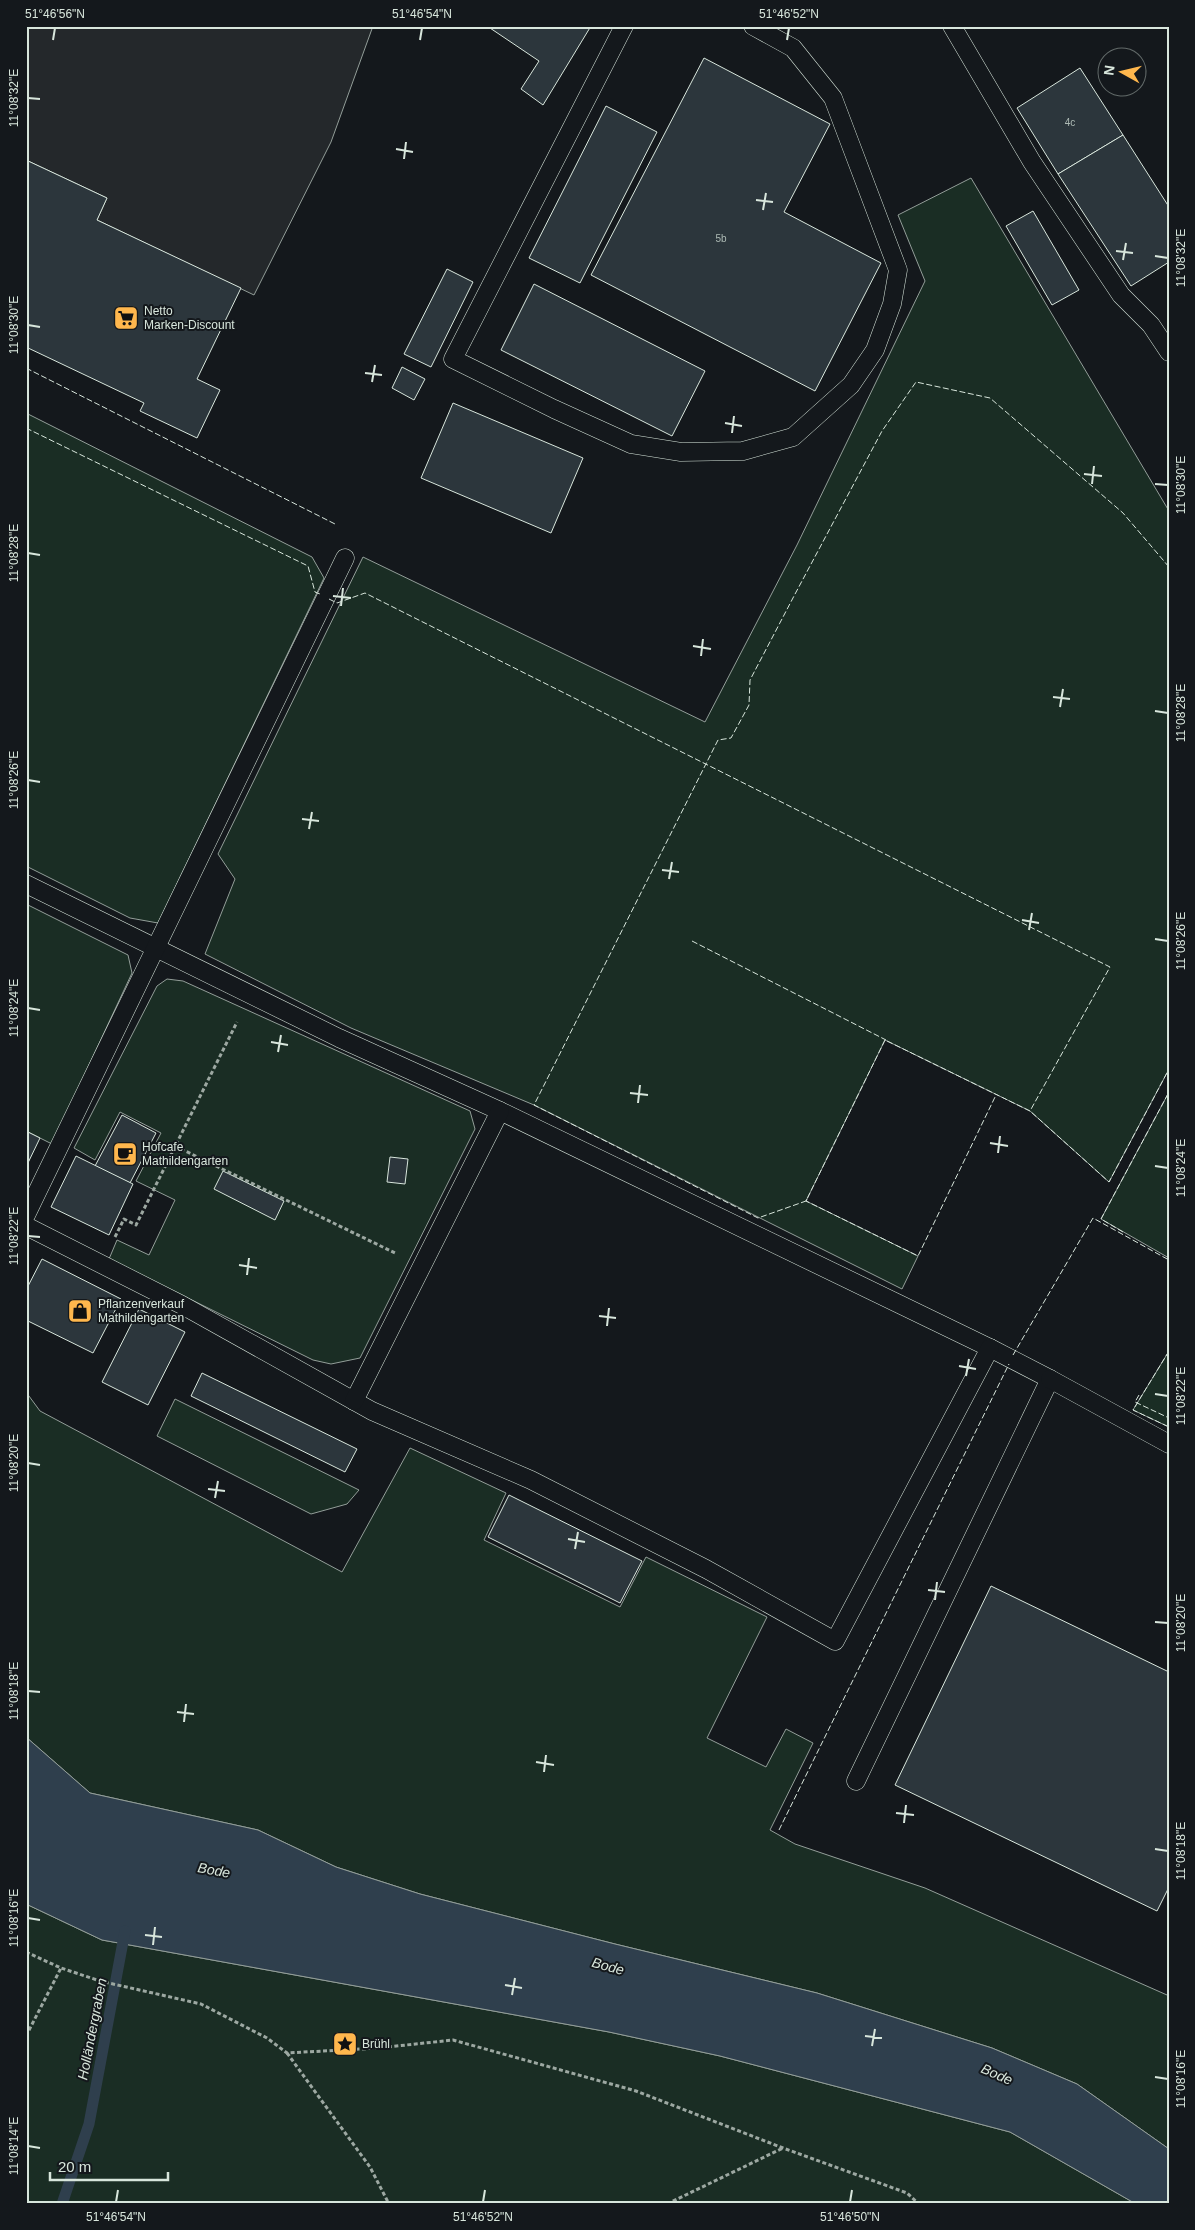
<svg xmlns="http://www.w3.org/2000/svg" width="1195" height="2230" font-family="Arial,sans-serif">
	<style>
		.green { fill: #1a2d24; stroke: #939e99 }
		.parking { fill: #24282b; stroke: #939e99 }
		.water { fill: #2f3f4d; stroke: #939e99 }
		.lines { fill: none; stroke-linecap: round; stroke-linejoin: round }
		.stream { stroke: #2f3f4d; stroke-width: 11 }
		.building { fill: #2c363c; stroke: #d8e6dc }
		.service-casing { stroke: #d8e6dc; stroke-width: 19 }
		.path { stroke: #9da8a2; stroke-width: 3; stroke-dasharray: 4 2.5; stroke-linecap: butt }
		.service { stroke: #14181c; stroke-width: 18 }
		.fence { stroke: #d8e6dc; stroke-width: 1; stroke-dasharray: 6 2.5; stroke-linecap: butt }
		.ticks { fill: none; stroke: #d8e6dc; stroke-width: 2 }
		.labels { text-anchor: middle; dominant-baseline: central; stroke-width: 4; stroke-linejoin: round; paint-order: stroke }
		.number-label { font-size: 10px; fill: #adbab4 }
		.poi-label { font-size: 12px; fill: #d8e6dc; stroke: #14181c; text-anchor: start }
		.water-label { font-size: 14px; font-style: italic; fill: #d8e6dc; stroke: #14181c }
		.neatline { fill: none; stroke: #d8e6dc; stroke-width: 2 }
		.ticks-label { font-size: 12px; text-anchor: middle; fill: #d8e6dc }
	</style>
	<rect width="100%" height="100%" fill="#14181c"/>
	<g class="green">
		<polygon points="971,178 1169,511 1169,1069 1109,1182 1030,1111 885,1040 806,1201 918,1256 902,1289 534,1105 351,1028 205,954 235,879 218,854 363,557 705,722 797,545 925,281 898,215"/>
		<polygon points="26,413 312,557 324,578 158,923 130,918 26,866"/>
		<polygon points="26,904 128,955 132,973 52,1144 26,1131"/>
		<polygon points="167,979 183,981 470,1111 475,1129 360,1358 331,1364 313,1360 109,1259 117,1240 149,1255 175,1200 136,1181 161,1133 120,1112 95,1160 74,1148 157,986"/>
		<polygon points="1169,1092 1169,1258 1101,1219"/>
		<polygon points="1169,1351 1169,1427 1133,1410"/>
		<polygon points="26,1392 40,1411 342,1572 410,1448 506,1493 484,1540 620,1607 646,1557 767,1617 707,1738 766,1767 786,1729 813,1743 770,1830 795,1844 925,1888 1167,1995 1169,1991 1169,2149 1077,2084 992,2048 817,1993 615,1944 420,1894 336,1867 258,1830 90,1793 26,1737"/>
		<polygon points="175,1399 359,1490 347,1504 311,1514 157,1436"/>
		<polygon points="26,1904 102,1940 609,2032 720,2056 1010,2132 1136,2204 26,2204"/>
	</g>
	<polygon class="parking" points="26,26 373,26 331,142 254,295 97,220 107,198 26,160"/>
	<polygon class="water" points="26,1737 90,1793 258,1830 336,1867 420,1894 615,1944 817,1993 992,2048 1077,2084 1169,2149 1169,2204 1136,2204 1010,2132 720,2056 609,2032 102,1940 26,1904"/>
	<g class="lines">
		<polyline class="stream" points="62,2204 89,2124 125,1931"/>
	</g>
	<g class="building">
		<polygon points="487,26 591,26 543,105 521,89 539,61"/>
		<polygon points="704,58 830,124 784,212 881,263 815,391 591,275"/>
		<polygon points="1080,68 1123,135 1058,174 1017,108"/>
		<polygon points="606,106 657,132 580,283 529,258"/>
		<polygon points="1123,135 1169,207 1169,262 1131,286 1058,174"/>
		<polygon points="26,160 107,198 97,220 241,288 197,379 220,390 197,438 140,411 144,403 26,347"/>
		<polygon points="1033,211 1079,290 1052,305 1006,226"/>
		<polygon points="447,269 473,282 431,367 404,354"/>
		<polygon points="534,284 705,371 672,436 501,350"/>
		<polygon points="402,367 425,379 414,400 392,388"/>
		<polygon points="453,403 583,458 551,533 421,478"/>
		<polygon points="122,1115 156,1133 130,1183 95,1166"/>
		<polygon points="26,1131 40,1138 26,1167"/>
		<polygon points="76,1156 133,1184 109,1235 51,1207"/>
		<polygon points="390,1157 408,1159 405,1184 387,1182"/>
		<polygon points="223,1171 284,1201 275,1220 214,1189"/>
		<polygon points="42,1259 121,1299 93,1353 26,1320 26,1290"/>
		<polygon points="139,1309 185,1332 148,1405 102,1382"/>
		<polygon points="202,1373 357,1449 345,1472 191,1396"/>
		<polygon points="509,1495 642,1561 620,1603 488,1537"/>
		<polygon points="991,1586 1169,1672 1169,1887 1157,1911 895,1785"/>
	</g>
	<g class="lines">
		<defs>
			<g id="service">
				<polyline points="624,26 453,359 554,409 631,444 681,452 743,451 793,437 851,385 875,350 892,304 898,270 833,98 793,48 753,26"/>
				<polyline points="952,26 1032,162 1121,295 1151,325 1169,352"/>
				<polyline points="26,884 339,1038 500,1111 990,1348 1050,1379 856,1781"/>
				<polyline points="26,1215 345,558"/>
				<polyline points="26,1226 182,1305 372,1411 531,1480 706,1569 835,1641 990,1348"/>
				<polyline points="1050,1379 1169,1444"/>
				<polyline points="354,1401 500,1111"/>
			</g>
		</defs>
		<use href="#service" class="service-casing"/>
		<g class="path">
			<polyline points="175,1146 395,1253"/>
			<polyline points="115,1237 124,1219 136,1225 237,1022"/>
			<polyline points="26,1952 61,1968 100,1981 201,2004 267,2038 287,2053 378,2048 453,2040 636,2091 783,2148 907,2193 919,2204"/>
			<polyline points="26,2036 61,1968"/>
			<polyline points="287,2053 370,2167 389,2204"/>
			<polyline points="667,2204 783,2148"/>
		</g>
		<use href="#service" class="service"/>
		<g class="fence">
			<polyline points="26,368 335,524"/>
			<polyline points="26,428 308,566 315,592 320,594"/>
			<polyline points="1169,567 1123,513 990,398 916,382 882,431 794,596 750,680 749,705 731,738 718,740 534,1105 758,1218 806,1201 885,1040 1030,1111 1109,1182 1169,1069"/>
			<polyline points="329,599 337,603 365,593 1110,967 1030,1111"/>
			<polyline points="692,941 886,1040"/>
			<polyline points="807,1199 806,1201 918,1256 996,1095"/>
			<polyline points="1123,1232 1101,1219 1169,1092"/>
			<polyline points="1169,1351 1133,1410 1169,1427"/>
			<polyline points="1013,1355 1093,1218 1169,1260"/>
			<polyline points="1139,1395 1135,1402 1169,1418"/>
			<polyline points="779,1830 1009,1364"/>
		</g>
	</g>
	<path class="ticks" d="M53 40 55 28M420 40 422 28M787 40 789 28M28 98 40 99M396 149 413 152M404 159 406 142M756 200 773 202M763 210 766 193M1116 251 1133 253M1155 256 1168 258M1123 260 1126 243M28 325 40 327M365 373 382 375M372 382 375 365M725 423 742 426M732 433 734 416M1084 474 1102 476M1092 484 1094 466M1155 484 1168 485M28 553 40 555M333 596 351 598M341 606 343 588M693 646 711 649M701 656 703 639M1053 697 1070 699M1060 707 1063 689M1155 711 1168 713M28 780 40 782M302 819 319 821M309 829 312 812M662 870 679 872M669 879 672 862M1022 920 1039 923M1029 930 1032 913M1155 939 1168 941M28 1008 40 1010M271 1042 288 1045M278 1052 281 1035M630 1093 648 1095M638 1103 640 1085M990 1143 1008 1146M998 1153 1000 1136M1155 1166 1168 1168M28 1236 40 1237M239 1265 257 1268M247 1275 249 1258M599 1316 616 1318M607 1326 609 1308M959 1366 976 1369M966 1376 969 1359M1155 1394 1168 1396M28 1463 40 1465M208 1489 225 1491M215 1498 218 1481M568 1539 585 1542M575 1549 578 1532M928 1590 945 1592M935 1600 937 1582M1155 1622 1168 1623M28 1691 40 1692M177 1712 194 1714M184 1722 186 1704M536 1762 554 1765M544 1772 546 1755M896 1813 914 1815M904 1823 906 1805M1155 1849 1168 1851M28 1918 40 1920M145 1935 162 1937M153 1945 155 1927M505 1985 522 1988M512 1995 515 1978M865 2036 882 2038M872 2046 875 2029M1155 2077 1168 2079M28 2146 40 2148M116 2202 118 2190M483 2202 485 2190M850 2202 852 2190"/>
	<defs>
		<symbol id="supermarket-square" viewBox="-11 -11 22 22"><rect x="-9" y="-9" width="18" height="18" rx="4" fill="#ffb74d" stroke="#14181c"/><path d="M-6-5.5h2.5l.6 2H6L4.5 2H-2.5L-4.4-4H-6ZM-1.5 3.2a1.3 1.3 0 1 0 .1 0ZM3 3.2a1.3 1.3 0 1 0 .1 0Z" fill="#111"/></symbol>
		<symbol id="cafe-square" viewBox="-11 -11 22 22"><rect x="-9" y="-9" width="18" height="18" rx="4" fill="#ffb74d" stroke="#14181c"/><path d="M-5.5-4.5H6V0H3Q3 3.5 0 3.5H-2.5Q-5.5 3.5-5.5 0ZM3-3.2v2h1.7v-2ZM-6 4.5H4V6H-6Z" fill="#111"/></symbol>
		<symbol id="shop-square" viewBox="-11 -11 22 22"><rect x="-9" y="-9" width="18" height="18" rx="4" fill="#ffb74d" stroke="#14181c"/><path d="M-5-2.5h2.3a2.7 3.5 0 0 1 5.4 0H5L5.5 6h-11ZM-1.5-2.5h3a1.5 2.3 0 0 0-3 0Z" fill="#111"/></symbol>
		<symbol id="sight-square" viewBox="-11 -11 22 22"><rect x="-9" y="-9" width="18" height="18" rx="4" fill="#ffb74d" stroke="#14181c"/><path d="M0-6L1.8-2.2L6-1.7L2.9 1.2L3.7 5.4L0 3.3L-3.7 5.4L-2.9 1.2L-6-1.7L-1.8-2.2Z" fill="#111"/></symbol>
	</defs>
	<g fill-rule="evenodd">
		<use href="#supermarket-square" x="112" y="304" width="28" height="28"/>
		<use href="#cafe-square" x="111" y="1140" width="28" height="28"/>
		<use href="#shop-square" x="66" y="1297" width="28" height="28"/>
		<use href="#sight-square" x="331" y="2030" width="28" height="28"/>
	</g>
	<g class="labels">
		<g class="number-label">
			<text x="1070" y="122">4c</text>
			<text x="721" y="238">5b</text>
		</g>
		<g class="poi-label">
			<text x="144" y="311">Netto<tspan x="144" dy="14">Marken-Discount</tspan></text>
			<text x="142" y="1147">Hofcafe<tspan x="142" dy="14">Mathildengarten</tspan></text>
			<text x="98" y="1304">Pflanzenverkauf<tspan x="98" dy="14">Mathildengarten</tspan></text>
			<text x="362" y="2044">Brühl</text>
		</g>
		<g class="water-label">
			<text transform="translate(214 1870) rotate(10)">Bode</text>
			<text transform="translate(608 1966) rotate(15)">Bode</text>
			<text transform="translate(92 2029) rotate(-79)">Holländergraben</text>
			<text transform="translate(997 2074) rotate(24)">Bode</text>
		</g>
	</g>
	<rect width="1195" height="2230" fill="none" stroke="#14181c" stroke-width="55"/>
	<g transform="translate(1122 72) rotate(278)"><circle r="24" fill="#14181c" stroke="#626a69"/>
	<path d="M0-4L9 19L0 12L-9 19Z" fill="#ffb74d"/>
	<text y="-8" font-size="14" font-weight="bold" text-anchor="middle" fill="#d8e6dc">N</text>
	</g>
	<path d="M50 2172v8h118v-8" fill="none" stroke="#d8e6dc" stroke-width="2.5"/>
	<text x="58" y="2172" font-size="15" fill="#d8e6dc" stroke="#14181c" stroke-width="4" paint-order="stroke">20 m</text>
	<rect x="28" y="28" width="1140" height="2174" class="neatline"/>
	<g class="ticks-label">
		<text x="55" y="18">51°46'56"N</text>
		<text x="422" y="18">51°46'54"N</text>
		<text x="789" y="18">51°46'52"N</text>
		<text transform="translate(14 98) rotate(-90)" y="4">11°08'32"E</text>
		<text transform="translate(1181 258) rotate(-90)" y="4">11°08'32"E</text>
		<text transform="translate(14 325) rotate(-90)" y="4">11°08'30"E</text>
		<text transform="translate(1181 485) rotate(-90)" y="4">11°08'30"E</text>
		<text transform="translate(14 553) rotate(-90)" y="4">11°08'28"E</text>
		<text transform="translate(1181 713) rotate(-90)" y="4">11°08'28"E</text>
		<text transform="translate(14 780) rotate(-90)" y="4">11°08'26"E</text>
		<text transform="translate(1181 941) rotate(-90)" y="4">11°08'26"E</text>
		<text transform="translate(14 1008) rotate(-90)" y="4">11°08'24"E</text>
		<text transform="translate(1181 1168) rotate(-90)" y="4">11°08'24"E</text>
		<text transform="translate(14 1236) rotate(-90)" y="4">11°08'22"E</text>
		<text transform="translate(1181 1396) rotate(-90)" y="4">11°08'22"E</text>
		<text transform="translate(14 1463) rotate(-90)" y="4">11°08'20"E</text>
		<text transform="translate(1181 1623) rotate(-90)" y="4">11°08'20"E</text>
		<text transform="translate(14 1691) rotate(-90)" y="4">11°08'18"E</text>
		<text transform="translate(1181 1851) rotate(-90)" y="4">11°08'18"E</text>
		<text transform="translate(14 1918) rotate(-90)" y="4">11°08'16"E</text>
		<text transform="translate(1181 2079) rotate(-90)" y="4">11°08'16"E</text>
		<text transform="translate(14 2146) rotate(-90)" y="4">11°08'14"E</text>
		<text x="116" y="2221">51°46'54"N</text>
		<text x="483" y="2221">51°46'52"N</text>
		<text x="850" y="2221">51°46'50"N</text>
	</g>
</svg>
